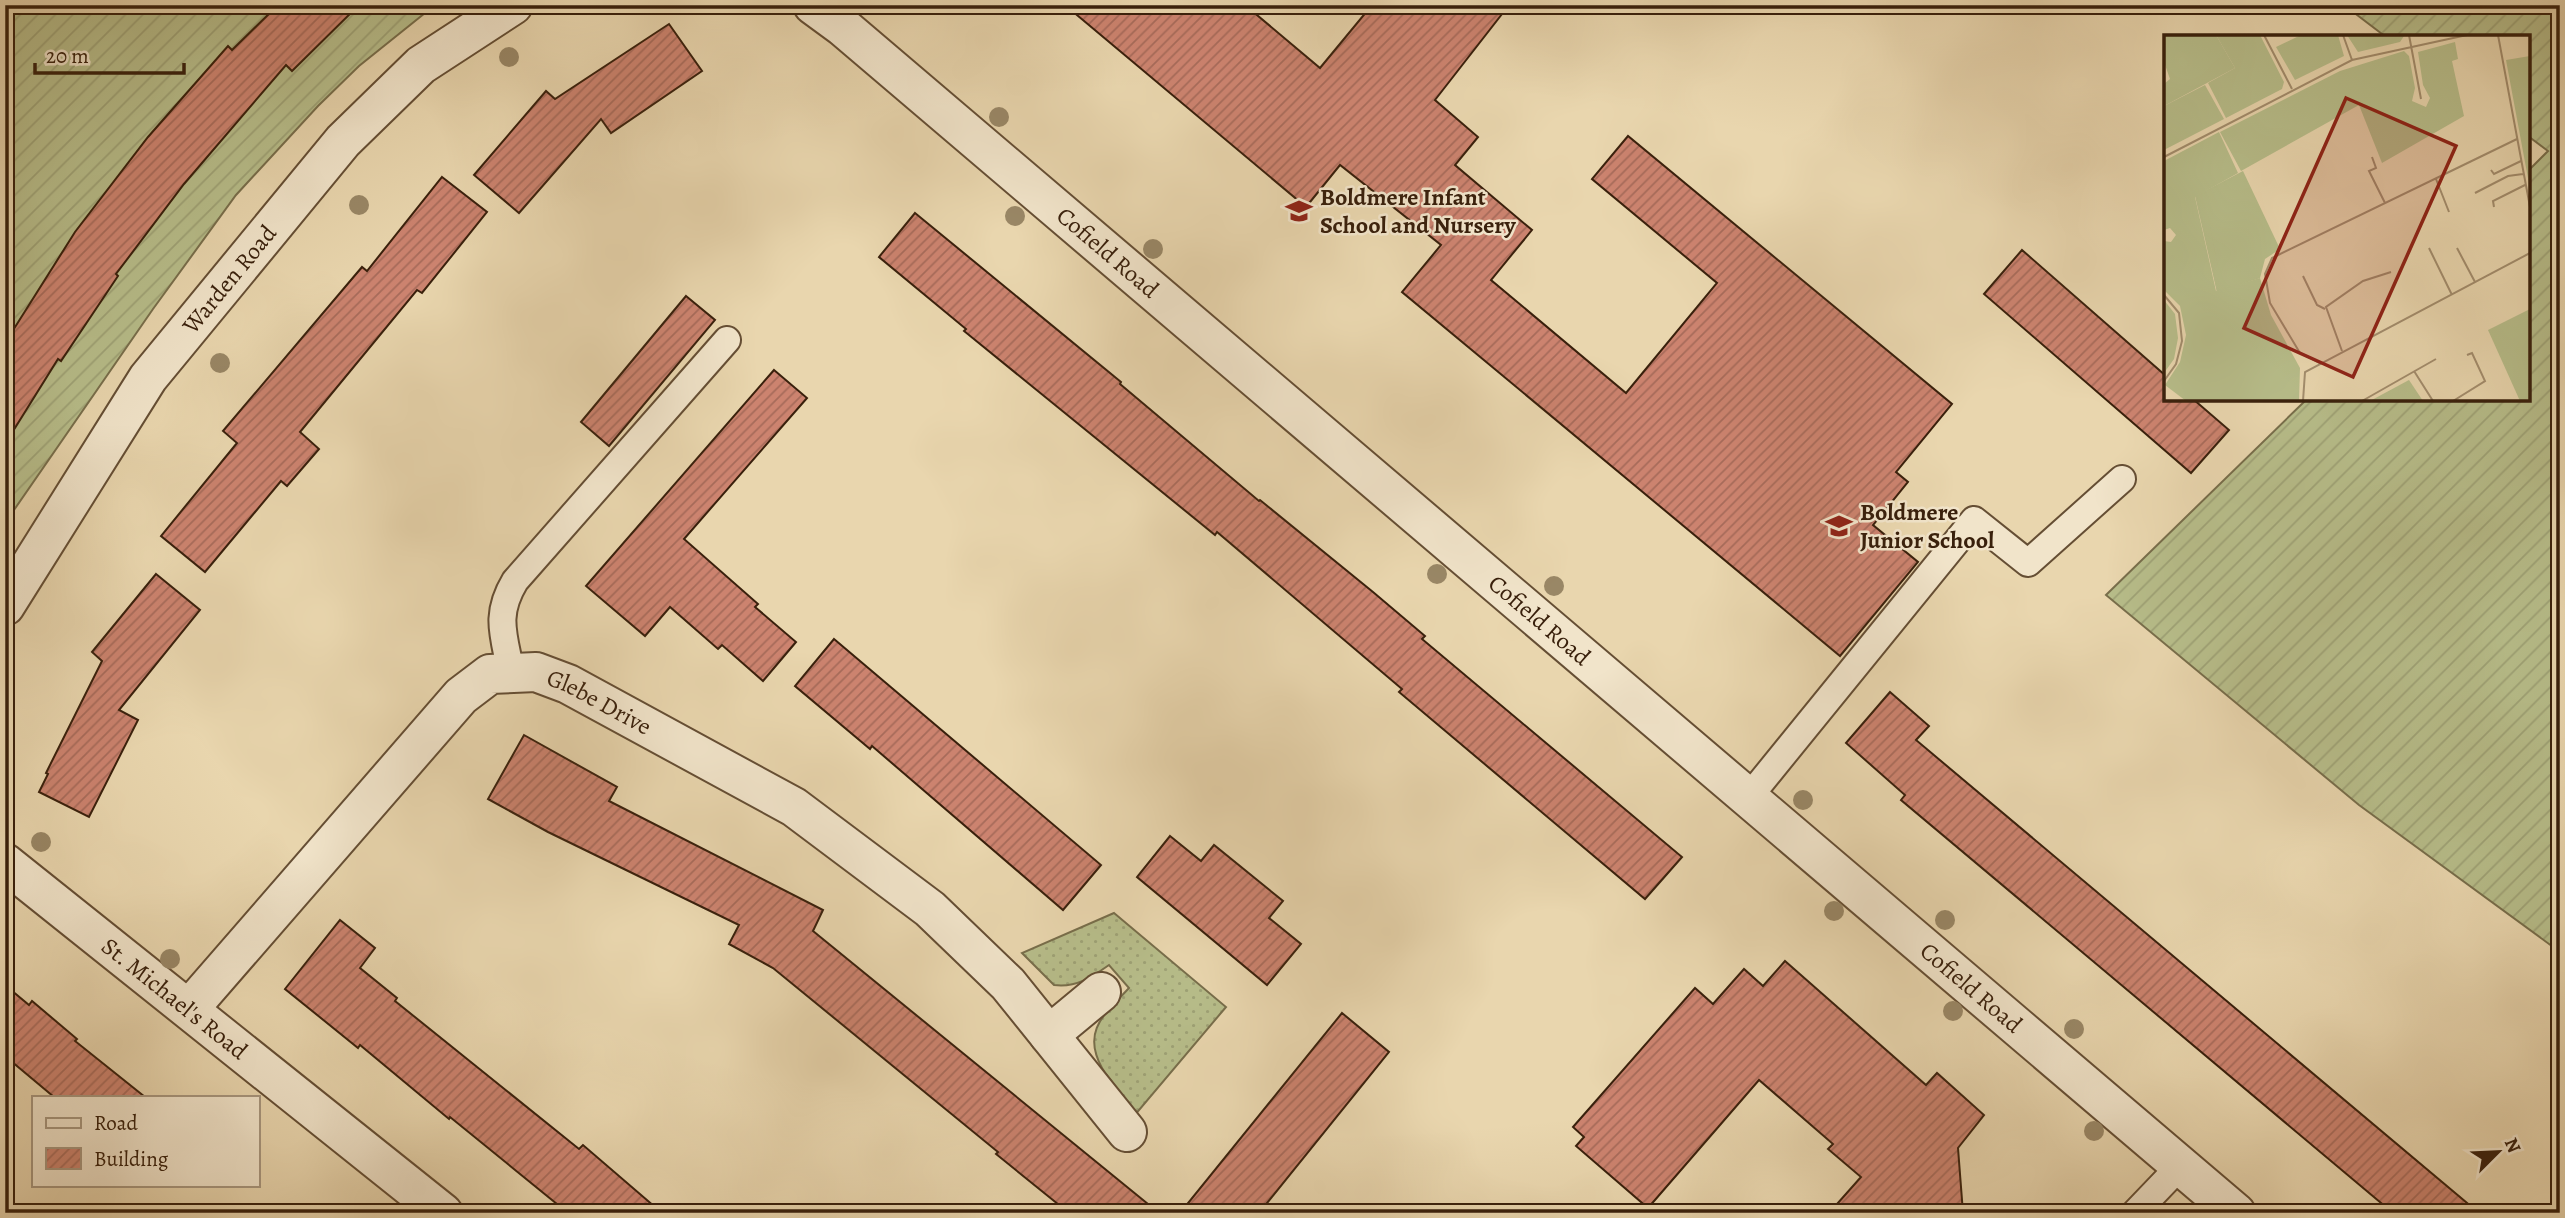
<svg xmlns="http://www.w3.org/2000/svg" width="2565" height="1218" font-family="Alegreya,serif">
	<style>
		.grass { fill: url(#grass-dots); stroke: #786e4b; stroke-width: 2 }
		.garden { fill: url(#garden-furrows); stroke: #786e4b; stroke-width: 2 }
		.building { fill: url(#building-hatch); stroke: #39200c; stroke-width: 2 }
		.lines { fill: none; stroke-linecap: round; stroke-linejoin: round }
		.lane-casing { stroke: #654e34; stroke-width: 30 }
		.street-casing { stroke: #654e34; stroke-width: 42 }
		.lane { stroke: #f1e4ca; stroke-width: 26 }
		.street { stroke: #f1e4ca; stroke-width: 38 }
		.tree { fill: #998766 }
		.labels { text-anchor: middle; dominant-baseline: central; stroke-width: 5; stroke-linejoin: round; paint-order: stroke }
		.poi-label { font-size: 24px; font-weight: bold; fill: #39200c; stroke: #f1e4ca; text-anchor: start }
		.street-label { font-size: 24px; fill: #39200c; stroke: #f1e4ca }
		.inset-road { fill: none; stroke: #a38d6d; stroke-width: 2 }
		.view { fill: #8f2418; fill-opacity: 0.15; stroke: #8f2418; stroke-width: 3.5 }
		.inset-edge { fill: none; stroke: #39200c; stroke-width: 3.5 }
	</style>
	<defs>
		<pattern id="grass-dots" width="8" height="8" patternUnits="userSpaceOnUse" patternTransform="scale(1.75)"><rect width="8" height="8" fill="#b7bd8a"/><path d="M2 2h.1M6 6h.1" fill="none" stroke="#9ea276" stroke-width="1.8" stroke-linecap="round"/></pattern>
		<pattern id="garden-furrows" width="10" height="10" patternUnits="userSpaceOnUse" patternTransform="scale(1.75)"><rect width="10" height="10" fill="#b7bd8a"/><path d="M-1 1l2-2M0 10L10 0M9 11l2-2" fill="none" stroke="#9ea276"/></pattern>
		<pattern id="building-hatch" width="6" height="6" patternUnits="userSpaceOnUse" patternTransform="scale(1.75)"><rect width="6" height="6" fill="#cc836f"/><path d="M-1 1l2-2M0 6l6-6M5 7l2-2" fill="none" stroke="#a76b5a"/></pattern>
	</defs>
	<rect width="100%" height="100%" fill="#e9d6ae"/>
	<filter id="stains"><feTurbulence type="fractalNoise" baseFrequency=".00286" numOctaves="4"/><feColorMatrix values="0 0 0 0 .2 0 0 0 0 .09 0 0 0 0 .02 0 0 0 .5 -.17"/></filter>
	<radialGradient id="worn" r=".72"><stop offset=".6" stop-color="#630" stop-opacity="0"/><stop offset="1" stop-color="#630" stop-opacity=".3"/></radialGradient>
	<path class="grass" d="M1114 913 1226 1007 1118 1135C1118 1122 1120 1105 1117 1091 1115 1083 1106 1076 1102 1068 1081 1030 1106 1013 1129 988L1109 965C1092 977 1076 988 1054 985L1022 953Z"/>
	<g class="garden">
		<polygon points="5,5 435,5 359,66 318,106 236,195 153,309 5,523"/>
		<polygon points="2344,5 2560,5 2560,952 2359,805 2106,595 2307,399 2528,399 2528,171 2548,151 2528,136 2528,37 2386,37"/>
	</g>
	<g class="building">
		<polygon points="278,5 359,5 292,71 286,65 184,184 116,274 118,276 61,361 58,359 5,444 5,343 75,232 148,137 228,46 232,50"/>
		<polygon points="1065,5 1245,5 1320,68 1372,5 1509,5 1435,100 1478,137 1455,165 1532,230 1491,280 1626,393 1717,283 1592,179 1628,136 1952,404 1896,472 1908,482 1873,525 1918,562 1840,656 1402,292 1441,245 1340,165 1306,207"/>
		<polygon points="669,24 702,71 611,133 601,119 519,213 474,175 546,91 555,99"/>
		<polygon points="442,177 487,212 422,293 417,290 300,432 319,449 287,486 281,481 205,572 161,536 237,443 223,431 362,267 367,271"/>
		<polygon points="915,213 1121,382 1120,384 1259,501 1260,500 1373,592 1425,636 1422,639 1682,857 1645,899 1399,692 1402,689 1217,532 1215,535 964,331 966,329 879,257"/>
		<polygon points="2022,250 2166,376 2166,399 2193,399 2229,430 2191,473 1984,294"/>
		<polygon points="686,296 715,320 609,446 581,422"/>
		<polygon points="774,370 807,398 684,539 758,604 755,607 796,642 763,681 722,645 718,649 670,607 645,636 586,586"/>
		<polygon points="156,574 200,610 119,710 138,720 89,817 39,792 48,774 46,773 102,661 92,652"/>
		<polygon points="834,639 1101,865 1063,910 872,746 870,749 795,686"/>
		<polygon points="1890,692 1929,726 1916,740 2479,1213 2393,1213 1901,800 1905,795 1846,743"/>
		<polygon points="524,735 617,787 609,801 823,910 813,931 1159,1213 1069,1213 996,1154 998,1152 773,968 729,944 739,925 548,832 488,799"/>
		<polygon points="1170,836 1201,861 1214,845 1283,901 1269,918 1301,944 1267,985 1137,877"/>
		<polygon points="340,920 375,948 360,968 397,998 395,1001 579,1149 583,1145 662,1213 568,1213 450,1117 449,1119 360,1045 358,1048 285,989"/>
		<polygon points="1785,961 1926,1085 1937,1073 1984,1115 1958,1148 1963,1213 1829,1213 1861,1177 1828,1149 1833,1144 1759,1080 1648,1208 1576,1146 1584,1137 1573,1127 1695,988 1713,1004 1744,969 1763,986"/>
		<polygon points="5,985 29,1005 32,1001 77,1039 75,1041 145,1097 54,1097 5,1056"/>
		<polygon points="1342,1013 1389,1052 1259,1213 1180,1213"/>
	</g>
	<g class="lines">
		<defs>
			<g id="lane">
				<path d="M511 673C504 635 494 616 515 581L727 340"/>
				<polyline points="1748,798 1974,520 2028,563 2122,479"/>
				<polyline points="2135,1213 2180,1166"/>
			</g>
			<g id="street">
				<path id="s1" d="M813 5 843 27 2236 1213"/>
				<path id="s2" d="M5 606 148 378 343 141 421 65 513 5"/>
				<path id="s3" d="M5 863 443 1213"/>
				<path id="s4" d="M189 1009 461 696 490 674 536 672 568 684 794 807 930 909 1008 984 1127 1132"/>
				<polyline points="1049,1035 1101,992"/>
			</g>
		</defs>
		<use href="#lane" class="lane-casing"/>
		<use href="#street" class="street-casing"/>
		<use href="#lane" class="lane"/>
		<use href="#street" class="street"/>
	</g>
	<g class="tree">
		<circle cx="509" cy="57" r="10"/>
		<circle cx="999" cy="117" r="10"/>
		<circle cx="359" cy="205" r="10"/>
		<circle cx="1015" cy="216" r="10"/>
		<circle cx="1153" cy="249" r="10"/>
		<circle cx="220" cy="363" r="10"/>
		<circle cx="1437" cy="574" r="10"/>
		<circle cx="1554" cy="586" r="10"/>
		<circle cx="1803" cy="800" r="10"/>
		<circle cx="41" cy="842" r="10"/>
		<circle cx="1834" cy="911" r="10"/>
		<circle cx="1945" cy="920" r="10"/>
		<circle cx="170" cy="959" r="10"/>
		<circle cx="1953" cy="1011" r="10"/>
		<circle cx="2074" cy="1029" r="10"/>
		<circle cx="2094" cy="1131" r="10"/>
	</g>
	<defs>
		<symbol id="school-bare" viewBox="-9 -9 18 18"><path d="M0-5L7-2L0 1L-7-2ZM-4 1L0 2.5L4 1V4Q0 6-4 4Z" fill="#8f2418" stroke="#f1e4ca" stroke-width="2.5" paint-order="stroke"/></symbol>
	</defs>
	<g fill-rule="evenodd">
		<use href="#school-bare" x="1280" y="192" width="38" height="38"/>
		<use href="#school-bare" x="1820" y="507" width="38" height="38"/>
	</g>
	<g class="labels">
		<g class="poi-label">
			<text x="1320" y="197">Boldmere Infant<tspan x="1320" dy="28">School and Nursery</tspan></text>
			<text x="1860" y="512">Boldmere<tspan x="1860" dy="28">Junior School</tspan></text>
		</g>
		<g class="street-label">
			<text stroke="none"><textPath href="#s1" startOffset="385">Cofield Road</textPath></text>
			<text stroke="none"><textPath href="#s2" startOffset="397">Warden Road</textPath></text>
			<text stroke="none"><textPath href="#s1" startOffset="952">Cofield Road</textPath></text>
			<text stroke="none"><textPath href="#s4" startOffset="567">Glebe Drive</textPath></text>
			<text stroke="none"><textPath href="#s1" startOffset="1519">Cofield Road</textPath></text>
			<text stroke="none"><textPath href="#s3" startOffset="217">St. Michael's Road</textPath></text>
		</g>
	</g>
	<g transform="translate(2164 35)">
		<rect width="366" height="366" fill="#e9d6ae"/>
		<path d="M79 136 116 214 101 224 96 243 53 257 31 161Z" fill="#b7bd8a"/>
		<path d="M0 0H52L71 33 0 71V49L6 44 0 27ZM70 142 41 165 55 237 95 224V243L53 257 33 162Z" fill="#b7bd8a"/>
		<path d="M366 274V364L356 366 324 295Z" fill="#b7bd8a"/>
		<path d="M245 345 259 366H206Z" fill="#b7bd8a"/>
		<path d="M52 0H96L120 47 118 54 62 83 44 48 71 33ZM137 0H174L180 21 131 45 112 12ZM183 0H240V1L236 7 194 17ZM291 7 294 24 288 26 300 81 218 128 195 70 77 136 56 97 176 36 240 16 245 21 251 53 248 66 262 72 266 63 259 50 254 17ZM366 21V154L342 25ZM41 50 60 84 0 115V71ZM55 97 74 138 31 162 52 256 96 243 107 280 136 333 135 366H22L1 350 16 327 22 300 16 271 0 255V206L7 207 12 200 6 193 0 195V126ZM0 265 11 279 14 303 10 324 0 338Z" fill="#b7bd8a"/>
		<path class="inset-road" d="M100 0 128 54M179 0 188 25M245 0 257 64M334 0 366 172M0 122 188 25 303 0M208 122 212 133 205 136 221 168M327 135 330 139 357 126M272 144 285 177M311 158 344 141 359 139M330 172 329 166 361 150M265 213 288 260M293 213 311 247M139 241 153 270 161 274M0 260 15 278 18 306 12 329 0 346M178 316 162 272 199 246 227 237M156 328 136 318 106 268 101 239 108 223 353 104M250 336 269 366M139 366 141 337 366 218M198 366 272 324M289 366 321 346 308 318 303 320"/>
		<path class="view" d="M182 63 292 111 189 342 80 293Z"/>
		<rect width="366" height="366" class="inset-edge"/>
	</g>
	<rect width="2565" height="1218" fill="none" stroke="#e9d6ae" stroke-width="28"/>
	<rect x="7" y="7" width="2551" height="1204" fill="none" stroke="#39200c" stroke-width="3.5"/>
	<rect x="14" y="14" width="2537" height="1190" fill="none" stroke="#39200c" stroke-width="2"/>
	<rect x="32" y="1096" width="228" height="91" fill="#f1e4ca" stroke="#a7967e" stroke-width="2"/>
	<rect x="46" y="1118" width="35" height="10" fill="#f1e4ca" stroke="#a7967e" stroke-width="2"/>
	<text x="94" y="1130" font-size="21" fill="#39200c">Road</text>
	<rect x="46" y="1148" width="35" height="21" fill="url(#building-hatch)" stroke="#a7967e" stroke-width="2"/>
	<text x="94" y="1166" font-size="21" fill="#39200c">Building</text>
	<g transform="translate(2498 1152) rotate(66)" stroke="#f1e4ca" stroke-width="5" paint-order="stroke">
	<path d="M0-5L12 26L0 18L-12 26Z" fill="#39200c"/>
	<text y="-10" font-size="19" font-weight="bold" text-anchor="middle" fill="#39200c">N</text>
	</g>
	<path d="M35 63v10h149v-10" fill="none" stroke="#39200c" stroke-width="3.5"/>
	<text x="46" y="63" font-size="21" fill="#39200c" stroke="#f1e4ca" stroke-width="5" paint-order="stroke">20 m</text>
	<rect width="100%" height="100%" filter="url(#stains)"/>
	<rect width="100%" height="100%" fill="url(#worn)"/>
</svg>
